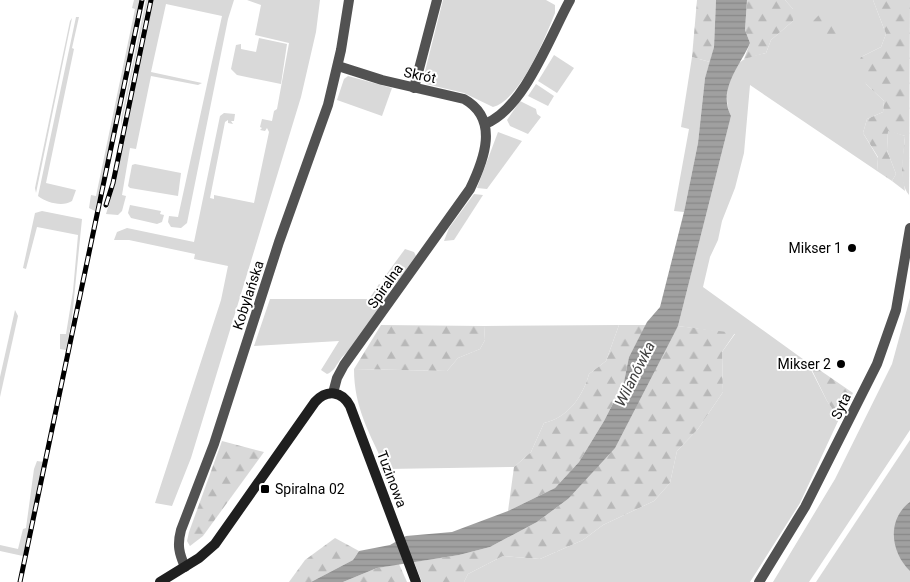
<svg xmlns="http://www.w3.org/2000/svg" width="910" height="582" font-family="Roboto,sans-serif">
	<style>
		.green { fill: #d9d9d9 }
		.forest { fill: url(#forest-firs) }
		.water { fill: url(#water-rules) }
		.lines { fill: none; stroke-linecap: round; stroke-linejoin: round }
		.street { stroke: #525252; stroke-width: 10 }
		.secondary { stroke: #1f1f1f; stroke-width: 10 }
		.rail-casing { stroke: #000; stroke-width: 5 }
		.rail { stroke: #fff; stroke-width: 3; stroke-dasharray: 9; stroke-linecap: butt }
		.poi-dot { fill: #000; stroke: #fff; stroke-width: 2 }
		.labels { text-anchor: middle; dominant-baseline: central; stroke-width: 4; stroke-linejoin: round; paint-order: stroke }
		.street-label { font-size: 14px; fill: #000; stroke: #fff }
		.poi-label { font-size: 14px; fill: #000; stroke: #fff; text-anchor: end }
		.water-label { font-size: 15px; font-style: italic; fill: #414141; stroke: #fff }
	</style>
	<defs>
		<pattern id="forest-firs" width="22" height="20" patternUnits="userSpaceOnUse" patternTransform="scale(1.25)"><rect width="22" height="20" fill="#d9d9d9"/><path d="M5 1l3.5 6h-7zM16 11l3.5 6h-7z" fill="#b8b8b8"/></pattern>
		<pattern id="water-rules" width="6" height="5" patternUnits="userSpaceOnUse" patternTransform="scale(1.25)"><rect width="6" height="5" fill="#a0a0a0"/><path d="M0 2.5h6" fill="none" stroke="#888"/></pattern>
	</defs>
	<rect width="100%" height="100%" fill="#fff"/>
	<g class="green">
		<polygon points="134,0 141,0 95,211 89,208 91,195 96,196 135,9 132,8"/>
		<polygon points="146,0 148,0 121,126 121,119"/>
		<polygon points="153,0 234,0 228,19 187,223 181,228 171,227 168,222 169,216 178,217 222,16 166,4 151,72 202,83 198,85 151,76 136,149 130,148 122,195 126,196 122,211 118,215 106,214 114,188"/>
		<polygon points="247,0 320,0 316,32 301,97 191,458 172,506 155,503 221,300 228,266 194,259 195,254 129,240 114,240 117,232 127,228 194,242 220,116 224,113 235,114 234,121 231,121 233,124 228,123 228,120 225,122 210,198 214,199 214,195 254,203 269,132 267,128 265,131 260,130 262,128 260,127 262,119 272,121 274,111 277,109 289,43 255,35 261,5"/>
		<path d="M443 0H546L555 5V13C545 38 520 100 493 107L464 93 426 84 423 79Z"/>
		<path d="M785 0H873L886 34 881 47 861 57 866 84 884 101 883 112 867 119 863 133 878 158 877 171 750 85 744 153 735 188 722 221 718 240 710 257 703 287 807 362 827 401 839 419 800 503 750 582H464L468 574 503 556 540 559 583 540 603 525 654 501 670 483 677 451 698 429 723 392 722 352 735 334 678 326 731 116C723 101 727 70 743 60 749 56 759 55 766 53L771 40 793 21V9Z"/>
		<path d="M76 17H79L72 48 74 49 46 183 76 190 72 201C63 207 47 203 38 196Z"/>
		<polygon points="72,18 36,193 35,188 70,21"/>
		<polygon points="259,38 287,44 281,84 237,75 231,69 236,45 241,44 241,49 256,52"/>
		<polygon points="554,55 574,68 557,93 538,81"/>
		<polygon points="692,57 710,62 705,78 698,143 684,212 674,211 689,129 681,127"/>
		<polygon points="348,76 392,88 382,116 337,100 344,79"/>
		<polygon points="536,84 554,96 548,106 528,96"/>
		<polygon points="520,101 536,109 537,114 541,117 528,134 510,126 507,120"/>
		<polygon points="888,130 905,136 902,170 905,191 892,181 896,174 887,150"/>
		<polygon points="498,132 522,141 487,189 477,188"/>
		<polygon points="135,164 181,173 178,196 130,188 128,186 132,165"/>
		<polygon points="474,194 483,195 454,240 444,241 449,228"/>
		<polygon points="130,205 161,211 160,214 164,215 162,222 157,224 131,218 128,213"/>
		<polygon points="42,211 82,219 72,318 66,350 60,349 60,334 66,334 73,291 78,235 37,227 26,269 23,268 35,213"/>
		<polygon points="405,249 414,252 417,258 395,284 383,279"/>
		<path d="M379 284 388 289 389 296 350 351C338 356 338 370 327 374L321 370 339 341 254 346 270 299H369Z"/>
		<polygon points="910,298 910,430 809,582 773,582 835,479 892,364"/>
		<polygon points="15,310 18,316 0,397 0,377"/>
		<path d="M619 325 606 361 589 374C583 396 568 418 544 423L531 452 514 467 386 469C370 434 354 408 354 369L447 371 458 358 480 349 485 340 484 326Z"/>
		<polygon points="910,440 910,582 816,582"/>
		<polygon points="37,461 44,462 23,556 0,551 0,545 18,549 23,529 26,528 34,469"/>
	</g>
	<g class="forest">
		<polygon points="697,0 716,0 714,47 710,62 692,57"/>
		<polygon points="747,0 785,0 793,9 793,21 771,40 766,53 744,59 750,43 745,30"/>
		<path d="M873 0H910L909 195C897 180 904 153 905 136L888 131 887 150 896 174 892 181 877 171 878 157 863 133 867 119 883 112 884 101 866 84 857 67 861 57 881 47 886 34Z"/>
		<polygon points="824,10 839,22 835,40 822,36 809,25"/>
		<polygon points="381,325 484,326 485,340 480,349 458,358 447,371 354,369"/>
		<path d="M619 325H646L629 357 624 382 604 421 579 462 555 488 508 511 514 467 531 452 544 423C568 418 583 396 589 374L606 361Z"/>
		<polygon points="678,326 735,333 722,352 723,392 698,429 677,451 670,483 654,501 603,525 583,540 540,559 503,556 468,574 464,582 422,582 414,562 459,555 490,547 537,522 568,499"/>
		<polygon points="808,362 853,393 839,419 827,401"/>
		<polygon points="222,441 264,452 203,536 190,546 187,541 189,532"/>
		<polygon points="335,538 359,551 353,560 311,582 289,582 305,560"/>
		<polygon points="399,564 407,582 343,582 377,568"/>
	</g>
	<g class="water">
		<path d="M716 0H747L745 30 750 43C741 65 717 89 731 116L678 326 615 448 568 499 537 522 490 547 459 555 377 568 343 582H311L353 560 359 551 390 545 406 536 452 532 508 511 555 488 579 462 604 421 624 382 629 357 647 322 660 307 684 212 698 143 705 78 714 47Z"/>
		<path d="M910 502V571C891 553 886 520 910 502Z"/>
	</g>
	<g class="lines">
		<g class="street">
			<polyline points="414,88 437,0"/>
			<path d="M485 124C524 109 550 36 570 0"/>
			<path d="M333 393 337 378 344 365 470 189C484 160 500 119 464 99L382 80 338 66"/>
			<path d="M185 567C179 553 177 545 181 530L214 444 279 242 328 105 341 50 349 0"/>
			<polyline points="759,582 805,507 877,364 896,310 910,228"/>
		</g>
		<path class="secondary" d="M160 582 199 558 215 544 315 402C327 389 342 391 350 406L416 582"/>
		<defs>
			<g id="rail">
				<polyline points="106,205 113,183 151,0"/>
				<polyline points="20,582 142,0"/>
			</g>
		</defs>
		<use href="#rail" class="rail-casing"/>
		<use href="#rail" class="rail"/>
	</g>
	<g class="poi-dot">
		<circle cx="852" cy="248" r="5"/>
		<circle cx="841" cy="364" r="5"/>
		<rect x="260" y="484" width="10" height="10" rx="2.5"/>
	</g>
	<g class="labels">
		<g class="street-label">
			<text transform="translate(420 75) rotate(12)">Skrót</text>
			<text transform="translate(385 286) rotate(-55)">Spiralna</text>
			<text transform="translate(248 295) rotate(-72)">Kobylańska</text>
			<text transform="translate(841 406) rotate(-64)">Syta</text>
			<text transform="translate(392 479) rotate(69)">Tuzinowa</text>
		</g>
		<g class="poi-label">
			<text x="842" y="248">Mikser 1</text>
			<text x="831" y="364">Mikser 2</text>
			<text x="275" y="489" text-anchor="start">Spiralna 02</text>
		</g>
		<g class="water-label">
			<text transform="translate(635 374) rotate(-63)">Wilanówka</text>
		</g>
	</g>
</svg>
